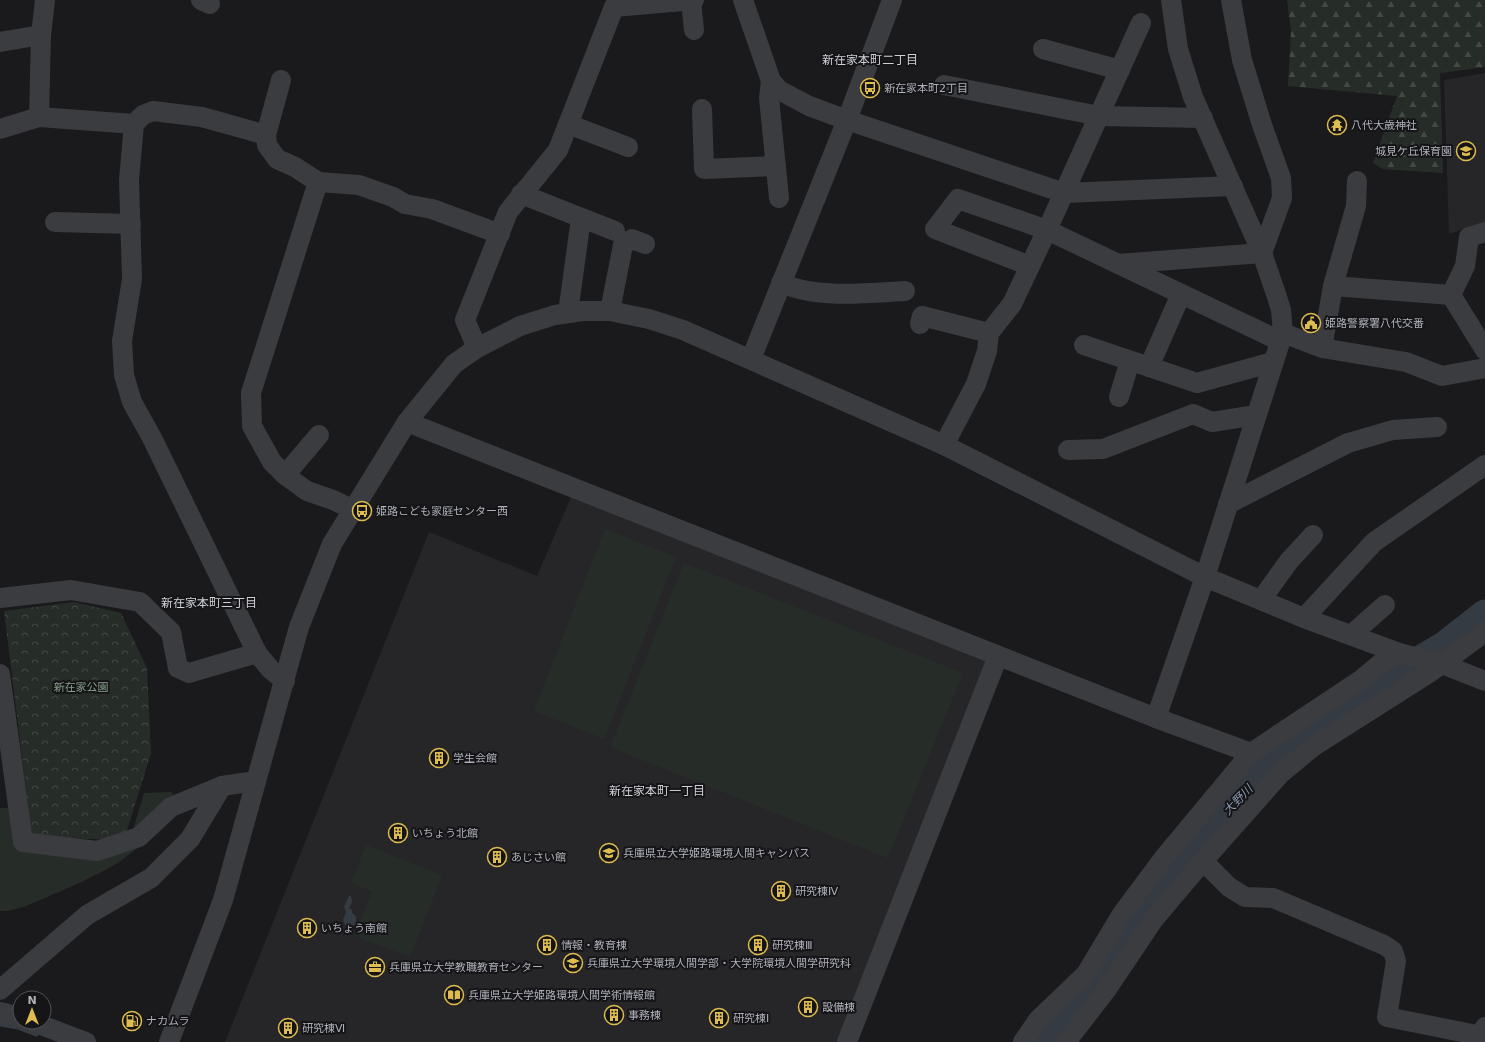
<svg xmlns="http://www.w3.org/2000/svg" width="1485" height="1042" font-family="'DejaVu Sans','Noto Sans JP',sans-serif">
	<style>
		.built { fill: #262629 }
		.grass { fill: #262d28 }
		.forest { fill: url(#forest-firs) }
		.park { fill: url(#park-crowns) }
		.water { fill: #353b43 }
		.lines { fill: none; stroke-linecap: round; stroke-linejoin: round }
		.stream { stroke: #353b43; stroke-width: 5 }
		.river { stroke: #353b43; stroke-width: 29 }
		.minor { stroke: #3b3c40; stroke-width: 20 }
		.labels { text-anchor: middle; dominant-baseline: central; stroke-width: 4; stroke-linejoin: round; paint-order: stroke }
		.poi-label { font-size: 11px; fill: #aeb0ba; stroke: #151517; text-anchor: start }
		.park-label { font-size: 11px; fill: #87a28b; stroke: #151517 }
		.neighbourhood-label { font-size: 12px; fill: #ced0d6; stroke: #151517 }
		.water-label { font-size: 12px; font-style: italic; fill: #899ab0; stroke: #151517 }
	</style>
	<defs>
		<pattern id="forest-firs" width="22" height="20" patternUnits="userSpaceOnUse"><rect width="22" height="20" fill="#262d28"/><path d="M5 1l3.5 6h-7zM16 11l3.5 6h-7z" fill="#434945"/></pattern>
		<pattern id="park-crowns" width="20" height="18" patternUnits="userSpaceOnUse"><rect width="20" height="18" fill="#262d28"/><path d="M2 6a3 3 0 1 1 6 0M12 15a3 3 0 1 1 6 0" fill="none" stroke="#434945"/></pattern>
	</defs>
	<rect width="100%" height="100%" fill="#1a1a1c"/>
	<g class="built">
		<polygon points="1485,73 1485,222 1449,234 1444,80"/>
		<polygon points="574,490 991,659 842,1042 225,1042 429,532 537,576"/>
	</g>
	<g class="grass">
		<polygon points="605,529 676,557 604,739 534,711"/>
		<polygon points="684,563 963,673 888,858 610,747"/>
		<path d="M172 792 175 815C156 832 137 850 116 864 94 877 70 887 47 897 33 903 15 912 0 911V808H13L27 836 90 844 133 830 144 793Z"/>
		<polygon points="366,845 442,875 410,957 355,936 372,891 351,883"/>
	</g>
	<polygon class="forest" points="1287,0 1485,0 1485,67 1440,73 1443,173 1383,169 1373,163 1397,96 1288,86 1291,31"/>
	<polygon class="park" points="74,602 121,613 147,668 151,753 124,840 32,837 4,611"/>
	<g class="water">
		<polygon points="1485,607 1485,625 1397,685 1385,671 1448,634"/>
		<polygon points="349,896 351,896 352,902 349,908 352,910 352,913 356,916 356,926 349,927 345,925 343,920 346,912 344,907"/>
	</g>
	<g class="lines">
		<polyline class="stream" points="0,1024 18,1027 36,1034"/>
		<polyline class="river" points="1046,1042 1094,984 1173,867 1293,742 1367,691 1444,646 1485,614"/>
		<g class="minor">
			<polyline points="201,0 210,4"/>
			<polyline points="743,0 771,81 779,90 809,106 847,120 1064,193 1233,186"/>
			<polyline points="1231,0 1242,60 1262,125 1281,178 1282,198 1262,253"/>
			<polyline points="691,1 694,30"/>
			<polyline points="614,7 694,0"/>
			<polyline points="0,42 41,35"/>
			<polyline points="1043,49 1120,70"/>
			<polyline points="771,81 769,98 779,198"/>
			<polyline points="944,85 1099,116 1203,118"/>
			<polyline points="702,109 704,169 776,166"/>
			<polyline points="39,117 41,35 45,0"/>
			<polyline points="568,124 628,147"/>
			<polyline points="0,129 39,117 134,124"/>
			<polyline points="266,135 281,80"/>
			<polyline points="318,182 251,393 252,426 272,462 285,475 307,491 333,500 352,509"/>
			<polyline points="521,194 615,231"/>
			<polyline points="55,222 131,224"/>
			<polyline points="1118,264 1262,253"/>
			<polyline points="1030,266 935,229 958,199 1047,230 1280,341"/>
			<path d="M781 283C816 299 867 293 905 291"/>
			<polyline points="1333,286 1356,206 1357,181"/>
			<polyline points="1451,295 1485,350"/>
			<polyline points="610,311 623,245 632,239 645,244"/>
			<polyline points="568,313 581,218"/>
			<polyline points="920,324 922,316 989,333"/>
			<polyline points="1283,333 1322,348 1333,286 1451,295 1465,266 1469,237 1485,232"/>
			<polyline points="1084,345 1197,383 1273,362"/>
			<polyline points="477,348 465,320 508,212 558,150 614,7 619,0"/>
			<polyline points="1322,348 1406,362 1442,376 1485,368"/>
			<polyline points="751,359 847,120 892,0"/>
			<polyline points="1149,367 1181,294"/>
			<polyline points="1119,397 1130,361"/>
			<polyline points="407,422 1156,718 1251,753"/>
			<polyline points="944,445 976,384 987,351 989,333 1012,304 1047,230 1141,23"/>
			<polyline points="1068,450 1103,449 1193,414 1212,422 1256,415"/>
			<polyline points="285,475 319,435"/>
			<polyline points="1228,504 1348,443 1393,430 1437,427"/>
			<polyline points="0,598 71,590 140,602 171,632 178,668 189,673 257,653"/>
			<polyline points="1261,600 1289,561 1313,535"/>
			<polyline points="1304,618 1374,542 1485,465"/>
			<polyline points="1351,635 1385,605"/>
			<polyline points="0,674 23,842 97,851 139,837 171,807 222,786"/>
			<polyline points="285,681 271,670 257,653 152,438 132,402 124,375 122,341 132,279 129,180 134,124 143,115 153,111 202,117 266,135 267,145 277,159 295,167 318,182 359,185 393,197 405,204 432,209 500,234"/>
			<polyline points="1156,718 1205,577 1283,333 1281,310 1276,294 1262,253 1193,97 1178,49 1171,0"/>
			<polyline points="1203,861 1229,887 1245,897 1273,898 1384,945 1393,951 1396,961 1387,1017 1482,1036 1485,1027"/>
			<polyline points="0,990 87,915 151,878 190,839 222,786 256,781"/>
			<polyline points="0,1012 20,1017"/>
			<polyline points="33,1022 86,1042"/>
			<polyline points="169,1042 223,900 299,627 332,544 407,422 454,364 477,348 520,326 555,315 583,311 610,311 649,319 683,330 944,445 1205,577 1304,618 1399,653 1442,664 1485,681"/>
			<polyline points="847,1042 998,656"/>
			<polyline points="1023,1042 1038,1020 1086,974 1122,914 1163,859 1251,753 1362,679 1380,664 1399,653"/>
			<polyline points="1066,1042 1107,989 1154,919 1203,861 1280,774 1314,746 1432,671 1485,632"/>
		</g>
	</g>
	<defs>
		<symbol id="bus-ring" viewBox="-11 -11 22 22"><circle r="9.5" fill="#151517" stroke="#debc4f" stroke-width="1.5"/><path d="M-5-6H5V4H4V6H2V4H-2V6H-4V4H-5ZM-3.5-4V0h7V-4ZM-3.5 1.2v1.5H-2V1.2ZM2 1.2v1.5H3.5V1.2Z" fill="#debc4f"/></symbol>
		<symbol id="temple-ring" viewBox="-11 -11 22 22"><circle r="9.5" fill="#151517" stroke="#debc4f" stroke-width="1.5"/><path d="M0-6L5-2H3V0L6.5 2.5H4V6H1.5V3h-3V6H-4V2.5H-6.5L-3 0V-2H-5Z" fill="#debc4f"/></symbol>
		<symbol id="school-ring" viewBox="-11 -11 22 22"><circle r="9.5" fill="#151517" stroke="#debc4f" stroke-width="1.5"/><path d="M0-5L7-2L0 1L-7-2ZM-4 1L0 2.5L4 1V4Q0 6-4 4Z" fill="#debc4f"/></symbol>
		<symbol id="civic-ring" viewBox="-11 -11 22 22"><circle r="9.5" fill="#151517" stroke="#debc4f" stroke-width="1.5"/><path d="M-.6-6.5H3V-4.5H.6V-3L4-1V1h2V6H-6V1h2V-1L-.6-3ZM-1.2 2.5V6h2.4V2.5Z" fill="#debc4f"/></symbol>
		<symbol id="building-ring" viewBox="-11 -11 22 22"><circle r="9.5" fill="#151517" stroke="#debc4f" stroke-width="1.5"/><path d="M-4-6H4V6H1V3H-1V6H-4ZM-2.5-4.3h1.7v1.8h-1.7ZM.8-4.3h1.7v1.8H.8ZM-2.5-1h1.7V.8h-1.7ZM.8-1h1.7V.8H.8Z" fill="#debc4f"/></symbol>
		<symbol id="university-ring" viewBox="-11 -11 22 22"><circle r="9.5" fill="#151517" stroke="#debc4f" stroke-width="1.5"/><path d="M0-5L7-2L0 1L-7-2ZM-4 1L0 2.5L4 1V4Q0 6-4 4Z" fill="#debc4f"/></symbol>
		<symbol id="office-ring" viewBox="-11 -11 22 22"><circle r="9.5" fill="#151517" stroke="#debc4f" stroke-width="1.5"/><path d="M-6-3h4V-5.5h4V-3h4V5H-6ZM-1-4.5V-3h2v-1.5ZM-6 0V1H6V0Z" fill="#debc4f"/></symbol>
		<symbol id="library-ring" viewBox="-11 -11 22 22"><circle r="9.5" fill="#151517" stroke="#debc4f" stroke-width="1.5"/><path d="M-6-4Q-3-5.5-.7-3.5V5Q-3 3-6 4ZM6-4Q3-5.5 .7-3.5V5Q3 3 6 4Z" fill="#debc4f"/></symbol>
		<symbol id="fuel-ring" viewBox="-11 -11 22 22"><circle r="9.5" fill="#151517" stroke="#debc4f" stroke-width="1.5"/><path d="M-5.5-6h7V0h2V4h1.3V-2.5L3-4.5l.8-.8L6-3V5H2.5V1h-1V6h-7ZM-4.2-4.7v3.2H.2V-4.7Z" fill="#debc4f"/></symbol>
	</defs>
	<g fill-rule="evenodd">
		<use href="#bus-ring" x="859" y="77" width="22" height="22"/>
		<use href="#temple-ring" x="1326" y="114" width="22" height="22"/>
		<use href="#school-ring" x="1455" y="140" width="22" height="22"/>
		<use href="#civic-ring" x="1300" y="312" width="22" height="22"/>
		<use href="#bus-ring" x="351" y="500" width="22" height="22"/>
		<use href="#building-ring" x="428" y="747" width="22" height="22"/>
		<use href="#building-ring" x="387" y="822" width="22" height="22"/>
		<use href="#university-ring" x="598" y="842" width="22" height="22"/>
		<use href="#building-ring" x="486" y="846" width="22" height="22"/>
		<use href="#building-ring" x="770" y="880" width="22" height="22"/>
		<use href="#building-ring" x="296" y="917" width="22" height="22"/>
		<use href="#building-ring" x="536" y="934" width="22" height="22"/>
		<use href="#building-ring" x="747" y="934" width="22" height="22"/>
		<use href="#university-ring" x="562" y="952" width="22" height="22"/>
		<use href="#office-ring" x="364" y="956" width="22" height="22"/>
		<use href="#library-ring" x="443" y="984" width="22" height="22"/>
		<use href="#building-ring" x="797" y="996" width="22" height="22"/>
		<use href="#building-ring" x="603" y="1004" width="22" height="22"/>
		<use href="#building-ring" x="708" y="1007" width="22" height="22"/>
		<use href="#fuel-ring" x="121" y="1010" width="22" height="22"/>
		<use href="#building-ring" x="277" y="1017" width="22" height="22"/>
	</g>
	<g class="labels">
		<g class="poi-label">
			<text x="884" y="88">新在家本町2丁目</text>
			<text x="1351" y="125">八代大歳神社</text>
			<text x="1452" y="151" text-anchor="end">城見ケ丘保育園</text>
			<text x="1325" y="323">姫路警察署八代交番</text>
			<text x="376" y="511">姫路こども家庭センター西</text>
			<text x="453" y="758">学生会館</text>
			<text x="412" y="833">いちょう北館</text>
			<text x="623" y="853">兵庫県立大学姫路環境人間キャンパス</text>
			<text x="511" y="857">あじさい館</text>
			<text x="795" y="891">研究棟Ⅳ</text>
			<text x="321" y="928">いちょう南館</text>
			<text x="561" y="945">情報・教育棟</text>
			<text x="772" y="945">研究棟Ⅲ</text>
			<text x="587" y="963">兵庫県立大学環境人間学部・大学院環境人間学研究科</text>
			<text x="389" y="967">兵庫県立大学教職教育センター</text>
			<text x="468" y="995">兵庫県立大学姫路環境人間学術情報館</text>
			<text x="822" y="1007">設備棟</text>
			<text x="628" y="1015">事務棟</text>
			<text x="733" y="1018">研究棟Ⅰ</text>
			<text x="146" y="1021">ナカムラ</text>
			<text x="302" y="1028">研究棟Ⅵ</text>
		</g>
		<g class="park-label">
			<text x="81" y="687">新在家公園</text>
		</g>
		<g class="neighbourhood-label">
			<text x="870" y="60">新在家本町二丁目</text>
			<text x="209" y="603">新在家本町三丁目</text>
			<text x="657" y="791">新在家本町一丁目</text>
		</g>
		<g class="water-label">
			<text transform="translate(1238 800) rotate(-46)">大野川</text>
		</g>
	</g>
	<g transform="translate(32 1010)"><circle r="19" fill="#151517" stroke="#525358"/>
	<path d="M0-3L7 15L0 10L-7 15Z" fill="#debc4f"/>
	<text y="-6" font-size="11" font-weight="bold" text-anchor="middle" fill="#aeb0ba">N</text>
	</g>
</svg>
